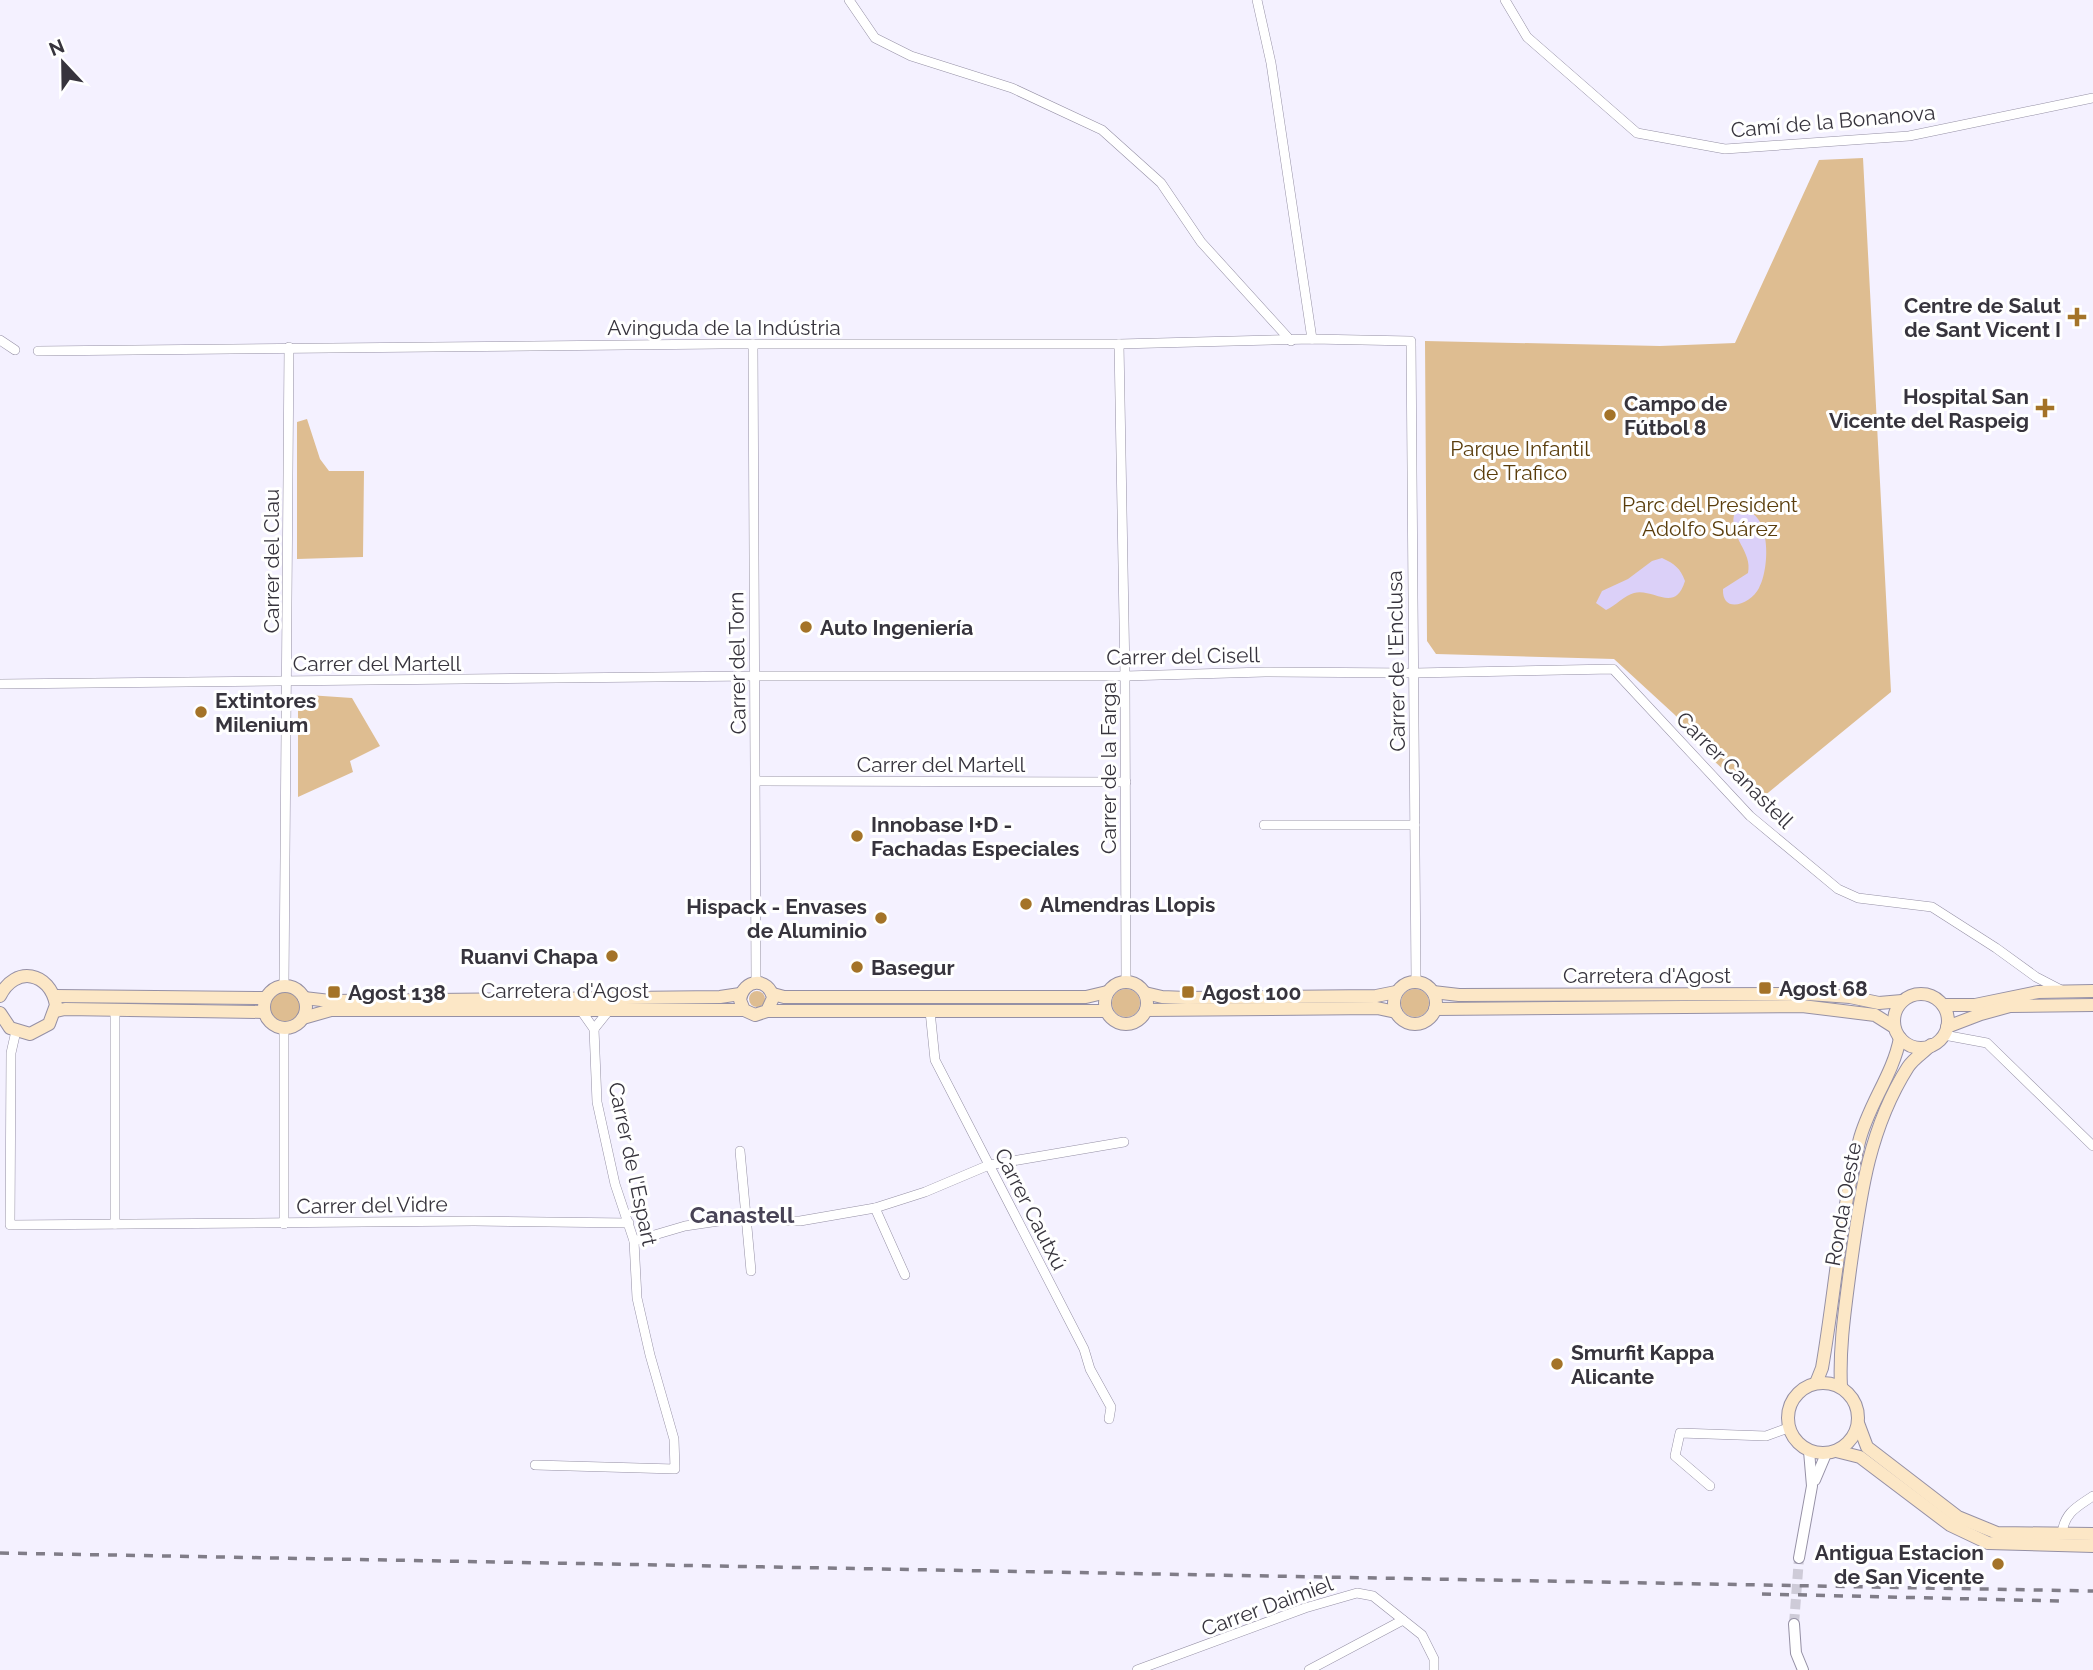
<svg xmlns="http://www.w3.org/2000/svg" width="2093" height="1670" font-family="Raleway,sans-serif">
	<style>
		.green { fill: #debd91 }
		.water { fill: #dbd0f8 }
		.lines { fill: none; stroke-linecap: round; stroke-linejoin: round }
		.tertiary-tunnel { stroke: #cecbd8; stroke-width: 10; stroke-dasharray: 10 5; stroke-linecap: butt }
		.minor-casing { stroke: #9590a5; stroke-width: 10 }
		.tertiary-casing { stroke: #9590a5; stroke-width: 12 }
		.secondary-casing { stroke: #9590a5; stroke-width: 14 }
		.minor { stroke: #fff; stroke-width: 9 }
		.tertiary { stroke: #fff; stroke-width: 10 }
		.secondary { stroke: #fce7c6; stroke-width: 12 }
		.rail { stroke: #807d88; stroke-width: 3.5; stroke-dasharray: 9 9; stroke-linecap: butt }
		.poi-dot { fill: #a47328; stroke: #fff; stroke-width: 2.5 }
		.labels { text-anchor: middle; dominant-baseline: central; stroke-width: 6; stroke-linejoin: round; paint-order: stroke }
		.street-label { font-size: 21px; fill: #37343d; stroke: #fff }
		.poi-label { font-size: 21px; font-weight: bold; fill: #37343d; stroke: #fff; text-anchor: start }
		.park-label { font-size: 21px; fill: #5a3d0c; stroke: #fff }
		.neighbourhood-label { font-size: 23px; font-weight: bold; fill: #484356; stroke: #fff }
	</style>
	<rect width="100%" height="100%" fill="#f4f1ff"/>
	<g class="green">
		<polygon points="1863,158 1891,692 1758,801 1714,761 1675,715 1614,659 1436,654 1427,641 1425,341 1660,346 1735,343 1819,160"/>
		<polygon points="307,419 320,459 329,471 364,471 363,557 297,559 297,422"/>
		<polygon points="308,695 352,698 380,746 350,761 353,772 298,797 298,706"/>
		<circle cx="1126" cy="1003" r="14"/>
		<circle cx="1415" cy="1003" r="14"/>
		<circle cx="757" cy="999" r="8"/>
		<circle cx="285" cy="1007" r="15"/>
	</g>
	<g class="water">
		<path d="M1741 510C1772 510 1770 569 1759 588 1751 604 1722 615 1723 589L1748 573C1753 552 1729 537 1734 515Z"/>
		<path d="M1662 558C1675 564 1680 568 1685 581 1675 614 1654 588 1634 593 1625 595 1615 606 1606 610L1596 603 1602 591 1628 579 1652 561Z"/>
	</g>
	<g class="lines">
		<polyline class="tertiary-tunnel" points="1794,1624 1799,1558"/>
		<defs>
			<g id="minor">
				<polyline points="849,0 875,38 911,56 1012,88 1102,130 1161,183 1201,242 1291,341"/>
				<polyline points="1257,0 1271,63 1312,339"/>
				<polyline points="1505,0 1527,37 1637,133 1725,149 1909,136 2093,98"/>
				<polyline points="0,340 15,350"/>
				<polyline points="753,344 756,982"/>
				<polyline points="1119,344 1125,676 1126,982"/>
				<polyline points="38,351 721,344 1119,344 1312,339 1411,341 1416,981"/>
				<polyline points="0,684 754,676 1125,676 1265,672 1414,673 1613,669 1750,816 1838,889 1858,898 1932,907 1996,948 2036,977 2061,990"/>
				<polyline points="756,781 1126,782"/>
				<polyline points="1264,825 1415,825"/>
				<polyline points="284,985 289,347"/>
				<polyline points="115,1010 115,1224"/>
				<polyline points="930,1011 935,1060 1084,1349 1090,1369 1111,1407 1109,1419"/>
				<polyline points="284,1028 284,1224"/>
				<polyline points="594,1029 610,1009"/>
				<polyline points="16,1031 11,1053 10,1225 474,1221 629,1223"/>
				<polyline points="1944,1035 1987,1043 2093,1146"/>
				<polyline points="740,1151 751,1271"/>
				<polyline points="787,1221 800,1221 875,1208"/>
				<polyline points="634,1241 685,1226 746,1217"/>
				<polyline points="905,1275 875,1208 925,1192 989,1165 1124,1142"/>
				<polyline points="535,1465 675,1469 674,1439 650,1355 637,1298 634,1241 615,1184 597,1102 594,1029 580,1009"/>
				<polyline points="1710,1486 1675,1456 1680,1433 1766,1436 1788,1428"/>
				<path d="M2062 1533C2065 1512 2077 1507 2093 1496"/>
				<polyline points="1137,1670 1305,1608 1357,1593 1373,1596 1422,1635 1434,1659 1434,1670"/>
				<polyline points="1309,1670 1403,1620"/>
			</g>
			<g id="tertiary">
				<polyline points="1815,1480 1826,1454"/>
				<polyline points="1799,1558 1812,1486 1809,1451"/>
				<polyline points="1794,1624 1796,1653 1803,1670"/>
			</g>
			<g id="secondary">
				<circle cx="1126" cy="1003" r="21"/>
				<circle cx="1415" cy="1003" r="21"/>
				<circle cx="285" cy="1007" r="21"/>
				<polyline points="1433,992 1459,995 1809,994 1850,997 1879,1003 1902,1001"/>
				<polyline points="1145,993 1162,997 1187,998 1376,996 1396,992"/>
				<polyline points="773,994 784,997 1086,997 1107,992"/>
				<circle cx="1921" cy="1021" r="27"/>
				<path d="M0 996C15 965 50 972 56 1005L49 1024 30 1034 10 1028 0 1013"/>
				<polyline points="55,996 265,998"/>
				<polyline points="304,998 330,1001 720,997 740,994"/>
				<polyline points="1943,1005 1975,1005 2038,992 2093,991"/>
				<polyline points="1435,1009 1802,1006 1875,1015 1894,1027"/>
				<polyline points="1146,1010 1377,1008 1396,1012"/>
				<polyline points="56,1011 65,1009 264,1012"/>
				<path d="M767 1011 773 998C769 977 743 978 740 1000L744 1010 755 1015 767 1011H1106"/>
				<polyline points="303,1018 331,1010 744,1010"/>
				<polyline points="1947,1027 1981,1014 2010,1006 2093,1005"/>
				<circle cx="1823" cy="1418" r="35"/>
				<path d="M1816 1383 1822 1368C1835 1293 1840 1216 1859 1142 1868 1105 1893 1075 1900 1038"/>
				<path d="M1841 1387C1839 1348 1845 1309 1850 1270 1860 1198 1868 1130 1908 1067 1913 1059 1924 1052 1931 1045"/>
				<polyline points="1858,1423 1867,1447 1958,1517 1997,1533 2093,1534"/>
				<polyline points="1836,1451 1860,1457 1950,1525 1988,1543 2093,1546"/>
			</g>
		</defs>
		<use href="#minor" class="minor-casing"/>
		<use href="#tertiary" class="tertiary-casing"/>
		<use href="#secondary" class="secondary-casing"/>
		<use href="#minor" class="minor"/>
		<use href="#tertiary" class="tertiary"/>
		<use href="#secondary" class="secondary"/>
		<g class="rail">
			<polyline points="0,1553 2093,1591"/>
			<polyline points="1762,1594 2060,1601"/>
		</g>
	</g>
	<g class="poi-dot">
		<path d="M2073.5 306.5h7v7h7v7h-7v7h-7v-7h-7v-7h7z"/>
		<path d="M2041.5 397.5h7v7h7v7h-7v7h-7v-7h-7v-7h7z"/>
		<circle cx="1610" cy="415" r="7"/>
		<circle cx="806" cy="627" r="7"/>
		<circle cx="201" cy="712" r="7"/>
		<circle cx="857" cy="836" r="7"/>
		<circle cx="1026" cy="904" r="7"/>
		<circle cx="881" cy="918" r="7"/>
		<circle cx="612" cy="956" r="7"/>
		<circle cx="857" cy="967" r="7"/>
		<rect x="1758" y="981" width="14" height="14" rx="3.5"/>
		<rect x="327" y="985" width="14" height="14" rx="3.5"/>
		<rect x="1181" y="985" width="14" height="14" rx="3.5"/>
		<circle cx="1557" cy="1364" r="7"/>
		<circle cx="1998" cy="1564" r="7"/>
	</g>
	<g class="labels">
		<g class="street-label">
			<text transform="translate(1833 121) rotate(-5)">Camí de la Bonanova</text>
			<text x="724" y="327">Avinguda de la Indústria</text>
			<text transform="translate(271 561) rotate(-90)">Carrer del Clau</text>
			<text transform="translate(1183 656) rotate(-1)">Carrer del Cisell</text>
			<text transform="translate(1396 661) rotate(-91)">Carrer de l'Enclusa</text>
			<text x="377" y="663">Carrer del Martell</text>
			<text transform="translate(737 663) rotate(-91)">Carrer del Torn</text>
			<text x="941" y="764">Carrer del Martell</text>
			<text transform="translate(1108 768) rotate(-90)">Carrer de la Farga</text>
			<text transform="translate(1735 770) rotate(45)">Carrer Canastell</text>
			<text x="1647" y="975">Carretera d'Agost</text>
			<text x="565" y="990">Carretera d'Agost</text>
			<text transform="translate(633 1164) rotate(78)">Carrer de l'Espart</text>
			<text transform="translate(1843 1204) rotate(-80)">Ronda Oeste</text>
			<text transform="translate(372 1205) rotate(-1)">Carrer del Vidre</text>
			<text transform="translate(1031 1209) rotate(63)">Carrer Cautxú</text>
			<text transform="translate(1267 1606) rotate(-20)">Carrer Daimiel</text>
		</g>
		<g class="poi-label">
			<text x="2061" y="305" text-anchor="end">Centre de Salut<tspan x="2061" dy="24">de Sant Vicent I</tspan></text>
			<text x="2029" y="396" text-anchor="end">Hospital San<tspan x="2029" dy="24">Vicente del Raspeig</tspan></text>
			<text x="1624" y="403">Campo de<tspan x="1624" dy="24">Fútbol 8</tspan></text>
			<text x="820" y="627">Auto Ingeniería</text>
			<text x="215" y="700">Extintores<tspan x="215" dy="24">Milenium</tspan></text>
			<text x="871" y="824">Innobase I+D -<tspan x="871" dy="24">Fachadas Especiales</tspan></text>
			<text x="1040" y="904">Almendras Llopis</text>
			<text x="867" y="906" text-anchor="end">Hispack - Envases<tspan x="867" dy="24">de Aluminio</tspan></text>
			<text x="598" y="956" text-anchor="end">Ruanvi Chapa</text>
			<text x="871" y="967">Basegur</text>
			<text x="1779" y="988">Agost 68</text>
			<text x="348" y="992">Agost 138</text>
			<text x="1202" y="992">Agost 100</text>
			<text x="1571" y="1352">Smurfit Kappa<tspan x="1571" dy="24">Alicante</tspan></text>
			<text x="1984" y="1552" text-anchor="end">Antigua Estacion<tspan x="1984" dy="24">de San Vicente</tspan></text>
		</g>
		<g class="park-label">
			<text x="1520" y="448">Parque Infantil<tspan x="1520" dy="24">de Trafico</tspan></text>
			<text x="1710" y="504">Parc del President<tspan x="1710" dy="24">Adolfo Suárez</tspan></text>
		</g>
		<g class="neighbourhood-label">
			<text x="742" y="1214">Canastell</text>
		</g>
	</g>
	<g transform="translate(63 63) rotate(338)" stroke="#ffffff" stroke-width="5" paint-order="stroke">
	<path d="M0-5L12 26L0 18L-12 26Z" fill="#37343d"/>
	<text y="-10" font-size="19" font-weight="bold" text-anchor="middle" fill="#37343d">N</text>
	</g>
</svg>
